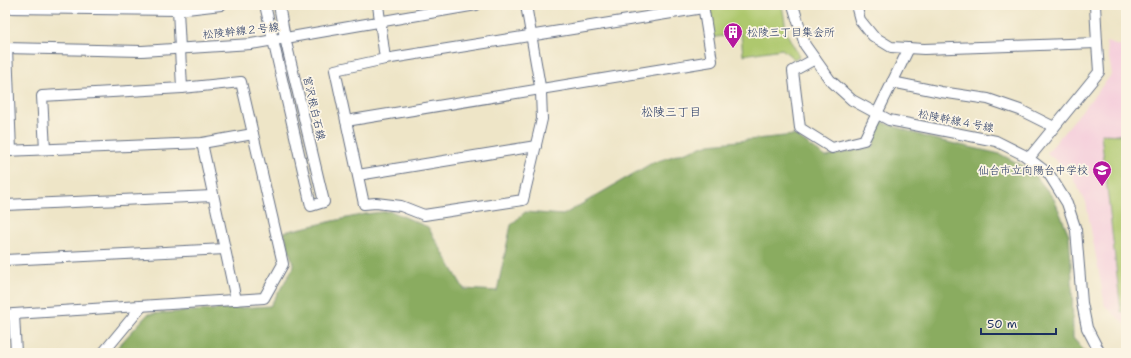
<svg xmlns="http://www.w3.org/2000/svg" width="1131" height="358" font-family="'Shantell Sans','Klee One',sans-serif">
	<style>
		.built { fill: #f5cfdc }
		.green { fill: #aec86e; stroke: #647c66 }
		.forest { fill: #8aac61; stroke: #526e60 }
		.lines { fill: none; stroke-linecap: round; stroke-linejoin: round }
		.minor-casing { stroke: #656f83; stroke-width: 12 }
		.minor { stroke: #fff; stroke-width: 10 }
		.labels { text-anchor: middle; dominant-baseline: central; stroke-width: 3.5; stroke-linejoin: round; paint-order: stroke }
		.street-label { font-size: 11px; fill: #1b2f5e; stroke: #fcf5e5 }
		.poi-label { font-size: 11px; fill: #1b2f5e; stroke: #fcf5e5; text-anchor: start }
		.neighbourhood-label { font-size: 12px; fill: #1b2f5e; stroke: #fcf5e5 }
	</style>
	<rect width="100%" height="100%" fill="#fcf5e5"/>
	<filter id="ink" filterUnits="userSpaceOnUse"><feTurbulence type="fractalNoise" baseFrequency=".025" numOctaves="2"/><feDisplacementMap in="SourceGraphic" scale="8" xChannelSelector="R" yChannelSelector="G"/><feConvolveMatrix kernelMatrix="1 2 1 2 8 2 1 2 1" color-interpolation-filters="sRGB"/></filter>
	<filter id="wash" filterUnits="userSpaceOnUse"><feTurbulence type="fractalNoise" baseFrequency=".012" numOctaves="4" result="noise"/><feDisplacementMap in="SourceGraphic" scale="16" xChannelSelector="R" yChannelSelector="G"/><feGaussianBlur stdDeviation="0.9" result="paint"/><feColorMatrix in="noise" values="0 0 0 0 0 0 0 0 0 0 0 0 0 0 0 0 0 1.4 0 .05"/><feComposite in="paint" operator="in"/></filter>
	<g filter="url(#wash)">
		<rect width="100%" height="100%" fill="#eee5c7"/>
		<polygon class="built" points="1106,42 1126,48 1126,325 1105,306 1086,202 1069,172 1047,153 1112,74"/>
		<g class="green">
			<polygon points="703,5 782,5 787,34 799,56 794,59 782,49 743,55 741,34 708,38"/>
			<polygon points="1101,134 1126,135 1126,312 1121,312"/>
		</g>
		<polygon class="forest" points="879,121 929,138 1000,154 1031,170 1054,199 1069,235 1072,278 1073,338 1086,353 112,353 148,314 270,306 294,267 284,232 365,214 391,211 428,227 464,289 497,291 511,225 525,212 563,215 652,163 710,144 794,135 826,157 874,146"/>
	</g>
	<g filter="url(#ink)">
		<g class="lines">
			<defs>
				<g id="minor">
					<polyline points="265,5 311,206 324,202 285,38 279,5"/>
					<polyline points="378,5 385,59 335,70 364,204 376,203 401,206 424,215 523,200 542,119 541,92 526,5"/>
					<polyline points="793,5 805,45 830,80 852,100 889,120 996,141 1024,155 1049,174 1067,203 1076,230 1082,303 1087,328 1100,353"/>
					<polyline points="856,5 860,20 873,36 891,47 924,49 1097,43 1095,5"/>
					<polyline points="5,8 178,10 221,5"/>
					<polyline points="5,48 142,51 251,44 476,5"/>
					<polyline points="7,48 11,151"/>
					<polyline points="385,59 703,8"/>
					<polyline points="815,59 793,71 800,128 832,148 864,140 909,48"/>
					<polyline points="892,82 941,92 988,99 1020,110 1054,127"/>
					<polyline points="346,121 712,61 703,5"/>
					<polyline points="202,143 236,300"/>
					<polyline points="45,149 42,96 182,88"/>
					<polyline points="5,151 202,143 253,134"/>
					<polyline points="1029,158 1099,72 1097,43"/>
					<polyline points="358,175 536,146"/>
					<polyline points="5,205 213,196"/>
					<polyline points="5,260 225,249"/>
					<polyline points="14,314 264,298 283,264 241,82 182,88 178,10"/>
					<polyline points="5,315 14,314 16,353"/>
					<polyline points="103,353 142,306"/>
				</g>
			</defs>
			<use href="#minor" class="minor-casing"/>
			<use href="#minor" class="minor"/>
		</g>
	</g>
	<defs>
		<symbol id="building-pin" viewBox="-11 -11 22 30"><path d="M0 17L-7.5 6A9.5 9.5 0 1 1 7.5 6Z" fill="#b5179e" stroke="#fcf5e5"/><path d="M-4-6H4V6H1V3H-1V6H-4ZM-2.5-4.3h1.7v1.8h-1.7ZM.8-4.3h1.7v1.8H.8ZM-2.5-1h1.7V.8h-1.7ZM.8-1h1.7V.8H.8Z" fill="#fff"/></symbol>
		<symbol id="school-pin" viewBox="-11 -11 22 30"><path d="M0 17L-7.5 6A9.5 9.5 0 1 1 7.5 6Z" fill="#b5179e" stroke="#fcf5e5"/><path d="M0-5L7-2L0 1L-7-2ZM-4 1L0 2.5L4 1V4Q0 6-4 4Z" fill="#fff"/></symbol>
	</defs>
	<g fill-rule="evenodd">
		<use href="#building-pin" x="722" y="21" width="22" height="30"/>
		<use href="#school-pin" x="1091" y="159" width="22" height="30"/>
	</g>
	<g class="labels">
		<g class="street-label">
			<text transform="translate(241 31) rotate(-6)">松陵幹線２号線</text>
			<text transform="translate(314 108) rotate(77)">宮沢根白石線</text>
			<text transform="translate(956 121) rotate(11)">松陵幹線４号線</text>
		</g>
		<g class="poi-label">
			<text x="747" y="32">松陵三丁目集会所</text>
			<text x="1088" y="170" text-anchor="end">仙台市立向陽台中学校</text>
		</g>
		<g class="neighbourhood-label">
			<text x="671" y="112">松陵三丁目</text>
		</g>
	</g>
	<rect width="1131" height="358" fill="none" stroke="#fcf5e5" stroke-width="20"/>
	<path d="M981 328v6h75v-6" fill="none" stroke="#1b2f5e" stroke-width="2"/>
	<text x="987" y="328" font-size="12" fill="#1b2f5e" stroke="#fcf5e5" stroke-width="3" paint-order="stroke">50 m</text>
</svg>
